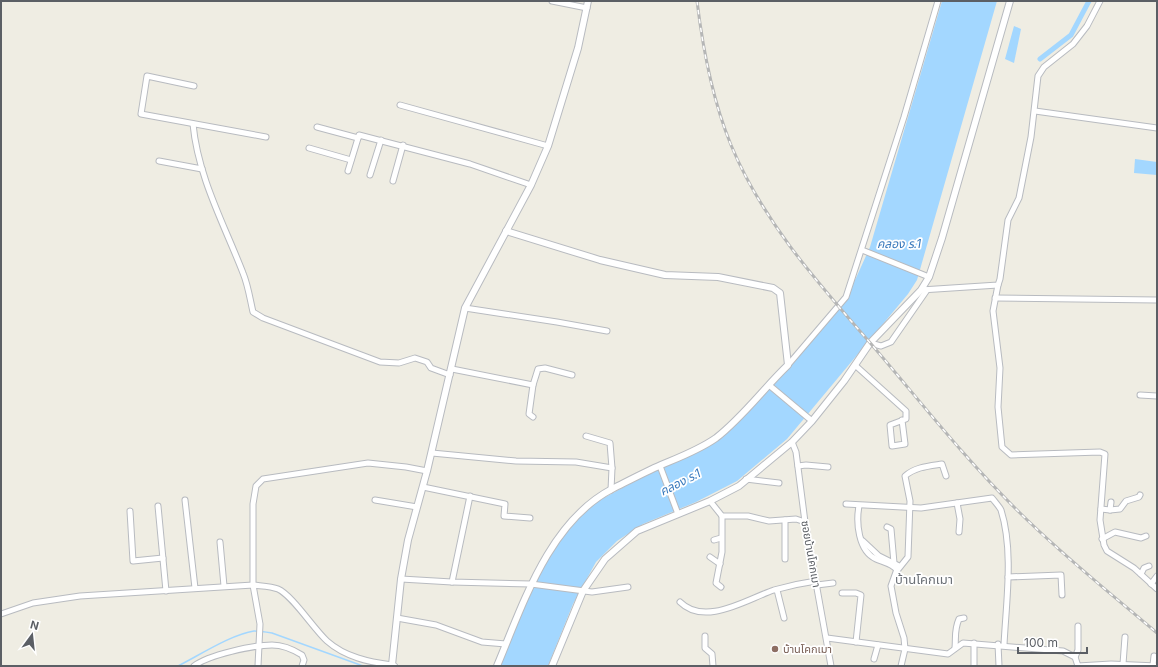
<svg xmlns="http://www.w3.org/2000/svg" width="1158" height="667" font-family="Inter,'Noto Sans Thai',sans-serif">
	<style>
		.water { fill: #a3d7ff }
		.lines { fill: none; stroke-linecap: round; stroke-linejoin: round }
		.stream { stroke: #a3d7ff; stroke-width: 1.5 }
		.canal { stroke: #a3d7ff; stroke-width: 5 }
		.minor-casing { stroke: #b8bbc0; stroke-width: 7 }
		.tertiary-casing { stroke: #b8bbc0; stroke-width: 8 }
		.minor { stroke: #fff; stroke-width: 5 }
		.tertiary { stroke: #fff; stroke-width: 6 }
		.rail-casing { stroke: #b5b6b6; stroke-width: 3 }
		.rail { stroke: #fff; stroke-width: 1.5; stroke-dasharray: 4.5; stroke-linecap: butt }
		.education-dot { fill: #8d6e63; stroke: #fff; stroke-width: 1.5 }
		.labels { text-anchor: middle; dominant-baseline: central; stroke-width: 3.5; stroke-linejoin: round; paint-order: stroke }
		.street-label { font-size: 11px; fill: #5b5f65; stroke: #fff }
		.education-label { font-size: 11px; fill: #785e54; stroke: #fff; text-anchor: start }
		.water-label { font-size: 12px; font-style: italic; fill: #3677bb; stroke: #fff }
		.quarter-label { font-size: 13px; fill: #6c7177; stroke: #fff }
	</style>
	<rect width="100%" height="100%" fill="#efede3"/>
	<g class="water">
		<polygon points="942,1 997,1 917,280 908,294 787,439 737,481 696,502 643,524 617,541 596,562 573,604 548,666 499,666 531,589 560,539 591,505 657,469 704,449 746,414 843,299 856,278 870,247"/>
		<polygon points="1014,26 1021,29 1014,63 1005,59"/>
		<polygon points="1135,159 1157,162 1157,175 1134,173"/>
	</g>
	<g class="lines">
		<path class="stream" d="M178 666C198 656 232 634 254 631 260 631 266 632 272 633L363 666"/>
		<polyline class="canal" points="1040,59 1071,35 1089,1"/>
		<defs>
			<g id="minor">
				<polyline points="552,1 587,8"/>
				<polyline points="194,86 147,76 141,114 266,137"/>
				<polyline points="400,105 548,146"/>
				<polyline points="1035,111 1157,128"/>
				<path d="M193 124C198 177 224 224 243 273 248 285 250 299 253 312L263 318 380 362 399 363 415 358 427 362 431 368 450 375"/>
				<polyline points="317,127 358,138"/>
				<polyline points="309,148 351,160"/>
				<polyline points="159,161 202,169"/>
				<polyline points="348,171 359,135 470,164 531,185"/>
				<polyline points="370,175 381,140"/>
				<polyline points="393,181 403,145"/>
				<polyline points="862,250 929,277"/>
				<polyline points="998,285 993,311 1000,368 998,407 1002,447 1011,455 1100,452 1105,454 1100,520 1104,545 1107,551 1134,568 1157,589"/>
				<polyline points="921,290 998,285 1000,279 1008,220 1019,198 1031,137 1038,76 1044,67 1073,44 1087,26 1100,1"/>
				<polyline points="995,298 1157,300"/>
				<polyline points="465,308 557,322 607,331"/>
				<polyline points="870,343 881,346 891,342 927,290"/>
				<polyline points="788,365 846,297 904,117 938,1"/>
				<polyline points="856,366 906,411 906,419 890,425 892,446 905,444 902,420"/>
				<polyline points="452,369 533,385"/>
				<polyline points="769,385 812,421"/>
				<polyline points="1140,395 1157,396"/>
				<polyline points="533,417 529,414 533,385 538,369 545,368 572,375"/>
				<polyline points="586,436 610,443 612,468"/>
				<polyline points="792,442 796,452 805,522 831,666"/>
				<polyline points="432,453 516,461 576,462 612,468 611,490"/>
				<polyline points="660,466 678,514"/>
				<polyline points="798,466 806,465 828,467"/>
				<polyline points="746,479 779,483"/>
				<polyline points="423,487 505,504 504,516 530,518"/>
				<polyline points="185,500 195,588"/>
				<polyline points="375,500 417,507"/>
				<polyline points="710,501 722,516 748,516 769,521 796,519 805,522"/>
				<polyline points="957,503 960,519 959,532"/>
				<path d="M846 504 921 508 992 498C995 502 999 506 1001 510 1014 551 1006 603 1004 645"/>
				<polyline points="158,506 166,591"/>
				<path d="M859 506C856 522 858 551 876 559 883 562 893 564 897 570"/>
				<polyline points="1101,509 1110,510 1111,502"/>
				<polyline points="1110,510 1120,509 1126,501 1139,497 1140,495"/>
				<polyline points="130,511 133,561 163,558"/>
				<polyline points="785,520 785,559"/>
				<polyline points="887,527 891,529 894,563"/>
				<polyline points="1102,539 1115,532 1141,538 1146,536"/>
				<polyline points="714,540 721,538"/>
				<polyline points="863,541 879,556 899,566"/>
				<polyline points="220,542 224,586"/>
				<polyline points="710,557 720,564"/>
				<polyline points="1141,574 1144,568 1149,566"/>
				<polyline points="1008,577 1061,575 1062,595"/>
				<polyline points="401,579 452,582 531,584 592,592 628,587"/>
				<polyline points="452,582 470,496"/>
				<polyline points="1151,584 1157,576"/>
				<polyline points="817,585 833,583"/>
				<polyline points="721,587 716,583 722,552 722,516"/>
				<polyline points="777,590 784,618"/>
				<polyline points="842,593 856,593 861,595 856,642"/>
				<path d="M680 602C705 627 747 599 774 590 788 586 802 583 816 581"/>
				<path d="M1 614 33 603 80 596 253 585C261 586 271 586 278 589 292 595 313 628 327 641 345 657 369 662 392 665"/>
				<polyline points="397,618 436,625 482,642 506,644"/>
				<polyline points="705,636 705,648 712,654 713,666"/>
				<polyline points="827,638 948,654 963,643 1063,651 1075,657 1078,666 1111,664 1157,666"/>
				<polyline points="974,643 974,666"/>
				<polyline points="998,644 999,666"/>
				<path d="M955 648C956 637 954 630 959 619L964 618"/>
				<polyline points="1075,657 1078,650 1078,626"/>
				<polyline points="874,659 878,645"/>
				<polyline points="1123,664 1125,637"/>
				<polyline points="1153,665 1154,656"/>
				<path d="M194 666C208 655 254 645 272 645 282 645 294 650 302 655L304 660 302 666"/>
				<polyline points="258,666 260,624 253,585 253,504 256,486 263,479 368,463 406,467 427,471"/>
				<path d="M901 666 905 649 904 638 896 613 891 586 896 572 908 557 910 501 905 476C915 467 929 466 942 464L946 476"/>
			</g>
			<g id="tertiary">
				<polyline points="394,666 392,665 401,579 408,540 427,471 465,308 531,185 548,146 578,48 588,1"/>
				<path d="M497 666C523 604 549 522 612 489 628 481 645 472 661 465 680 457 699 450 716 438 743 417 763 389 788 365L780 293 773 288 718 277 665 275 600 260 506 231"/>
				<polyline points="552,666 583,591 605,559 637,531 710,501 739,486 792,442 812,421 844,381 870,343 921,290 929,277 942,238 1010,1"/>
			</g>
		</defs>
		<use href="#minor" class="minor-casing"/>
		<use href="#tertiary" class="tertiary-casing"/>
		<use href="#minor" class="minor"/>
		<use href="#tertiary" class="tertiary"/>
		<defs>
			<path id="rail" d="M697 1C703 50 712 99 731 145 763 222 818 283 872 345 920 401 965 459 1018 511 1061 554 1110 593 1157 633"/>
		</defs>
		<use href="#rail" class="rail-casing"/>
		<use href="#rail" class="rail"/>
	</g>
	<circle class="education-dot" cx="775" cy="649" r="4"/>
	<g class="labels">
		<g class="street-label">
			<text transform="translate(811 554) rotate(80)">ซอยบ้านโคกเมา</text>
		</g>
		<g class="education-label">
			<text x="783" y="649">บ้านโคกเมา</text>
		</g>
		<g class="water-label">
			<text x="899" y="243">คลอง ร.1</text>
			<text transform="translate(680 482) rotate(-27)">คลอง ร.1</text>
		</g>
		<g class="quarter-label">
			<text x="924" y="579">บ้านโคกเมา</text>
		</g>
	</g>
	<rect width="1158" height="667" fill="none" stroke="#5b5f65" stroke-width="4"/>
	<g transform="translate(32 635) rotate(15)" stroke="#ffffff" stroke-width="3" paint-order="stroke">
	<path d="M0-3L7 15L0 10L-7 15Z" fill="#5b5f65"/>
	<text y="-6" font-size="11" font-weight="bold" text-anchor="middle" fill="#5b5f65">N</text>
	</g>
	<path d="M1018 647v6h69v-6" fill="none" stroke="#5b5f65" stroke-width="2"/>
	<text x="1024" y="647" font-size="12" fill="#5b5f65" stroke="#ffffff" stroke-width="3" paint-order="stroke">100 m</text>
</svg>
